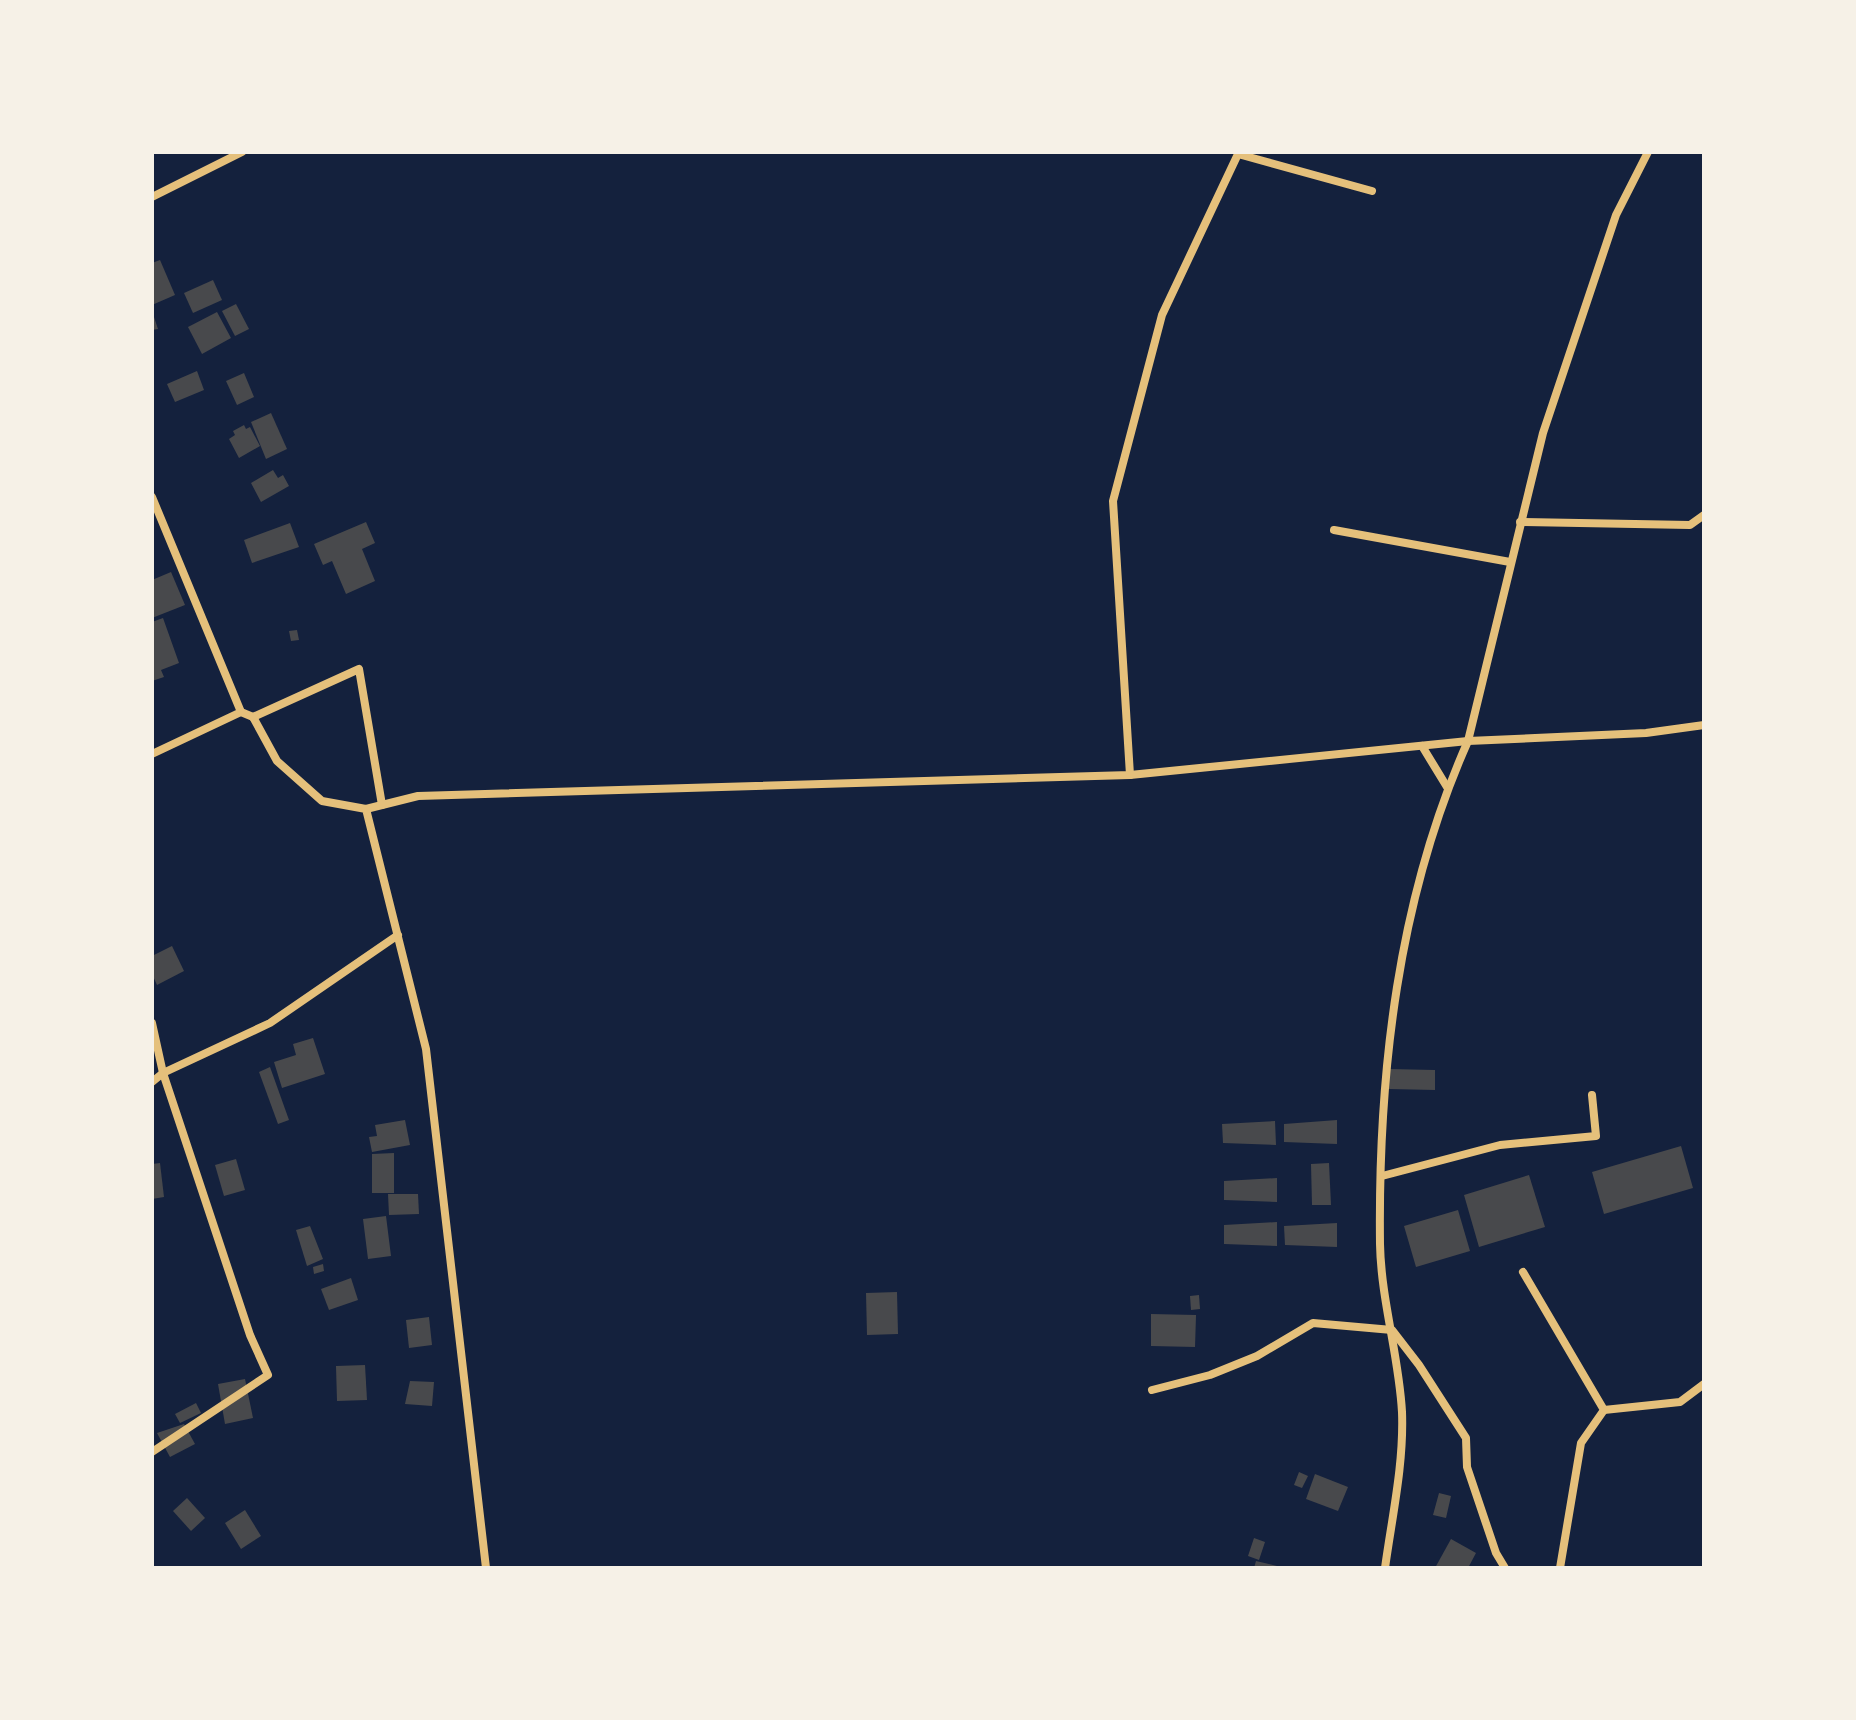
<svg xmlns="http://www.w3.org/2000/svg" width="1856" height="1720" font-family="'PT Sans Narrow',sans-serif">
	<style>
		.building { fill: #48494c }
		.lines { fill: none; stroke-linecap: round; stroke-linejoin: round }
		.minor { stroke: #e5c07b; stroke-width: 8 }
	</style>
	<rect width="100%" height="100%" fill="#14213d"/>
	<g class="building">
		<polygon points="160,260 175,295 152,305 152,263"/>
		<polygon points="213,280 222,300 193,313 184,293"/>
		<polygon points="236,304 249,329 235,336 222,311"/>
		<polygon points="152,311 158,329 152,330"/>
		<polygon points="217,312 231,338 202,354 188,327"/>
		<polygon points="197,371 204,390 175,402 167,384"/>
		<polygon points="244,373 254,397 237,405 226,381"/>
		<polygon points="271,413 287,449 266,459 251,422"/>
		<polygon points="244,425 246,429 250,427 260,446 239,458 229,439 235,435 233,431"/>
		<polygon points="273,470 278,478 283,475 289,486 261,502 251,483"/>
		<polygon points="366,522 375,543 362,549 375,581 346,594 332,561 323,565 314,544"/>
		<polygon points="290,523 299,547 252,563 244,540"/>
		<polygon points="171,572 185,605 152,618 152,580"/>
		<polygon points="163,618 179,663 161,670 164,677 152,681 152,622"/>
		<polygon points="297,630 299,640 291,641 289,631"/>
		<polygon points="172,946 184,971 157,985 152,974 152,956"/>
		<polygon points="313,1038 325,1074 282,1088 274,1062 296,1055 293,1044"/>
		<polygon points="270,1067 289,1120 278,1124 259,1072"/>
		<polygon points="1389,1069 1435,1070 1435,1090 1389,1089"/>
		<polygon points="405,1120 410,1145 372,1152 369,1137 377,1136 375,1125"/>
		<polygon points="1337,1120 1337,1144 1284,1142 1284,1124"/>
		<polygon points="1275,1121 1276,1145 1223,1143 1222,1124"/>
		<polygon points="1681,1146 1693,1188 1604,1214 1592,1172"/>
		<polygon points="394,1153 394,1193 372,1193 372,1154"/>
		<polygon points="236,1159 245,1190 224,1196 215,1165"/>
		<polygon points="160,1163 164,1197 152,1199 152,1164"/>
		<polygon points="1329,1163 1331,1205 1312,1205 1311,1164"/>
		<polygon points="1529,1175 1545,1227 1479,1247 1464,1195"/>
		<polygon points="1277,1178 1277,1202 1224,1200 1224,1181"/>
		<polygon points="388,1194 418,1194 419,1214 389,1215"/>
		<polygon points="1458,1210 1470,1251 1416,1267 1404,1226"/>
		<polygon points="386,1216 391,1256 368,1259 363,1219"/>
		<polygon points="1277,1222 1277,1246 1224,1244 1224,1225"/>
		<polygon points="1337,1223 1337,1247 1285,1245 1284,1226"/>
		<polygon points="310,1226 323,1259 307,1266 296,1230"/>
		<polygon points="323,1264 324,1271 314,1274 313,1267"/>
		<polygon points="351,1278 358,1300 329,1310 321,1289"/>
		<polygon points="897,1292 898,1334 867,1335 866,1293"/>
		<polygon points="1199,1295 1200,1309 1191,1310 1190,1296"/>
		<polygon points="1151,1314 1196,1315 1195,1347 1151,1346"/>
		<polygon points="429,1317 432,1345 409,1348 406,1320"/>
		<polygon points="365,1365 367,1400 337,1401 336,1366"/>
		<polygon points="245,1379 253,1418 225,1424 218,1384"/>
		<polygon points="410,1381 434,1382 432,1406 405,1404"/>
		<polygon points="196,1403 201,1413 180,1423 175,1414"/>
		<polygon points="184,1424 195,1444 170,1457 157,1433"/>
		<polygon points="1299,1472 1308,1476 1302,1488 1294,1485"/>
		<polygon points="1315,1474 1348,1487 1338,1511 1306,1499"/>
		<polygon points="1439,1493 1451,1496 1446,1518 1433,1515"/>
		<polygon points="187,1498 205,1518 191,1531 173,1511"/>
		<polygon points="245,1510 261,1536 241,1549 225,1523"/>
		<polygon points="1254,1538 1265,1542 1259,1560 1248,1556"/>
		<polygon points="1451,1539 1476,1553 1468,1568 1435,1568"/>
		<polygon points="1256,1561 1281,1567 1281,1568 1254,1568"/>
	</g>
	<g class="lines">
		<g class="minor">
			<polyline points="152,197 242,152"/>
			<polyline points="152,497 241,712 253,717 277,761 322,801 366,809 426,1049 486,1568"/>
			<polyline points="1520,522 1690,525 1704,515"/>
			<polyline points="1334,530 1510,562"/>
			<polyline points="253,717 359,669 382,805"/>
			<polyline points="1422,746 1447,787"/>
			<polyline points="152,754 241,712"/>
			<polyline points="1130,775 1113,501 1162,315 1238,154 1372,191"/>
			<polyline points="366,809 418,796 1130,775 1468,741 1646,733 1704,725"/>
			<polyline points="152,1023 163,1073 250,1335 268,1375 152,1452"/>
			<polyline points="152,1082 163,1073 270,1023 398,935"/>
			<polyline points="1382,1176 1500,1145 1596,1136 1592,1095"/>
			<polyline points="1523,1272 1604,1410 1581,1443 1560,1568"/>
			<polyline points="1152,1390 1210,1375 1257,1356 1313,1323 1392,1330 1419,1365 1466,1438 1467,1467 1496,1553 1505,1568"/>
			<polyline points="1604,1410 1680,1402 1704,1384"/>
			<path d="M1385 1568C1392 1517 1404 1464 1402 1412 1399 1356 1381 1300 1380 1244 1378 1073 1398 898 1468 741L1543 433 1616 215 1648 152"/>
		</g>
	</g>
	<rect width="1856" height="1720" fill="none" stroke="#f6f1e7" stroke-width="308"/>
</svg>
